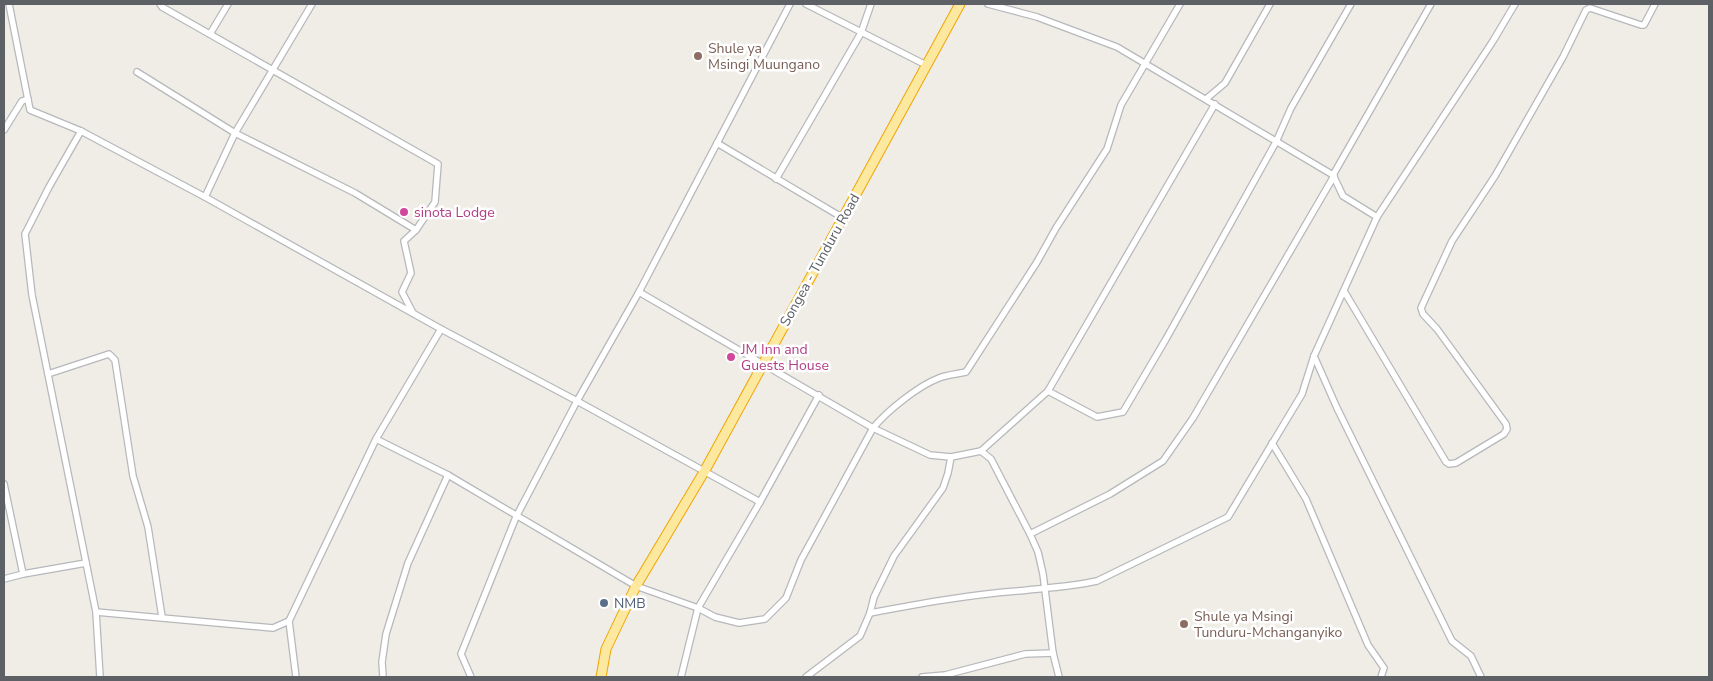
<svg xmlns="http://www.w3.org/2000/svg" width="1713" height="681" font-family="'Nunito Sans',sans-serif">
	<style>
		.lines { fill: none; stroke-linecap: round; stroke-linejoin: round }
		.minor-casing { stroke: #b6b8bc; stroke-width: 8 }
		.trunk-casing { stroke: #f0a504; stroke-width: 11 }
		.minor { stroke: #fff; stroke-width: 5.5 }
		.trunk { stroke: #fce89e; stroke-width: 9 }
		.education-dot { fill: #8d6e63; stroke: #fff; stroke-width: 2 }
		.hotel-dot { fill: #d1479c; stroke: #fff; stroke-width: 2 }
		.service-dot { fill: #5c6f8a; stroke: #fff; stroke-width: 2 }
		.labels { text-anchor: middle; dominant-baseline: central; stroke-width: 5; stroke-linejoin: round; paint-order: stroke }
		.education-label { font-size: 14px; fill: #785e54; stroke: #fff; text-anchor: start }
		.hotel-label { font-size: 14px; fill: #b23c85; stroke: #fff; text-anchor: start }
		.street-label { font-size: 14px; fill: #5d6166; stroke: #fff }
		.service-label { font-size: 14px; fill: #4e5e75; stroke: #fff; text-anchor: start }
	</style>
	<rect width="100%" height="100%" fill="#efede5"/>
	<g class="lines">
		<defs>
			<g id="minor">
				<polyline points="9,4 30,110 81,131 205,197 441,329 577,401 760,502"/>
				<polyline points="160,4 162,7 438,164 435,202 416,230 404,241 411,273 402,292 413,313"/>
				<polyline points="806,4 926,65"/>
				<polyline points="988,4 1037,17 1117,47 1333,175 1343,196 1377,217"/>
				<polyline points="210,34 228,4"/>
				<polyline points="137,72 235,133 355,193 416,230"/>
				<polyline points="1206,99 1225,83 1270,4"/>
				<polyline points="4,130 22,101 28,99"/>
				<polyline points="81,131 49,187 25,234 32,295 96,612 100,677"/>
				<polyline points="717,143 843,218"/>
				<polyline points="1333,175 1431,4"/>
				<polyline points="776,179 861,33 871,4"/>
				<polyline points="205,197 235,133 312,4"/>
				<polyline points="1344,291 1446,462 1449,464 1456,463 1504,434 1507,429 1506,424 1437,329 1423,314 1421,308 1452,241 1495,176 1563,57 1586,10 1590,8 1641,25 1644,25 1655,4"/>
				<polyline points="639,292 873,428 930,455 951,457 981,451 991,459 1030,534 1038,552 1043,574 1053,653 1059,677"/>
				<polyline points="1314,356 1337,408 1452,641 1471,656 1481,677"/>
				<polyline points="48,374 109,354 115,360 133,476 148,527 162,617"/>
				<polyline points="1048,391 1097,417 1123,412 1166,339 1276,142 1291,108 1351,4"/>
				<path d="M376 439 448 475 636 586 698 608 715 617 739 623 765 619 786 598 801 560 873 428C887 411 918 386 939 378 947 375 957 374 966 372L1037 262 1056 228 1107 149 1121 105 1180 4"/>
				<polyline points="1272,443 1306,499 1368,645 1384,668 1381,677"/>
				<polyline points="981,451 1048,391 1215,104"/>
				<polyline points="4,484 23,574 86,563"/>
				<polyline points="1030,534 1110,494 1163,461 1193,418 1334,176"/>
				<polyline points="4,579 23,574"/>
				<polyline points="96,612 273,628 289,621 376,439 441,329"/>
				<path d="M870 613C918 604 967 595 1017 591 1045 588 1069 587 1097 581L1228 517 1302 394 1314 356 1377 217 1493 41 1515 4"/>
				<polyline points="289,621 296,677"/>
				<polyline points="383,677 382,662 386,634 408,563 448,475"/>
				<polyline points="471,677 461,654 516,517 577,401 639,292 790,4"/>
				<polyline points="681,677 698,608 760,502 819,395"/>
				<polyline points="806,677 860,636 870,613 874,597 894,556 943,488 948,473 951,457"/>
				<polyline points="922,677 945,675 1025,654 1053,653"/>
			</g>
			<polyline id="trunk" points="601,677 606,649 636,586 704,472 960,4"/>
		</defs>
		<use href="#minor" class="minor-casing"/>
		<use href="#trunk" class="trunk-casing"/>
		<use href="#minor" class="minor"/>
		<use href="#trunk" class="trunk"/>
	</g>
	<g class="education-dot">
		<circle cx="698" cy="56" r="5"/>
		<circle cx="1184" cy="624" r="5"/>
	</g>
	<g class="hotel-dot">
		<circle cx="404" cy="212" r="5"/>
		<circle cx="731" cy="357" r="5"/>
	</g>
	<circle class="service-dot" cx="604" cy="603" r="5"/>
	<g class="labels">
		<g class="education-label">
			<text x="708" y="48">Shule ya<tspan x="708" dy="16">Msingi Muungano</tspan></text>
			<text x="1194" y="616">Shule ya Msingi<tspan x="1194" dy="16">Tunduru-Mchanganyiko</tspan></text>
		</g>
		<g class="hotel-label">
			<text x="414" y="212">sinota Lodge</text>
			<text x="741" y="349">JM Inn and<tspan x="741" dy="16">Guests House</tspan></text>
		</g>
		<g class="street-label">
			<text transform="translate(820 260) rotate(-61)">Songea - Tunduru Road</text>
		</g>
		<g class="service-label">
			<text x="614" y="603">NMB</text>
		</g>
	</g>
	<rect width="1713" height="681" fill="none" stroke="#5d6166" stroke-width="10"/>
</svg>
